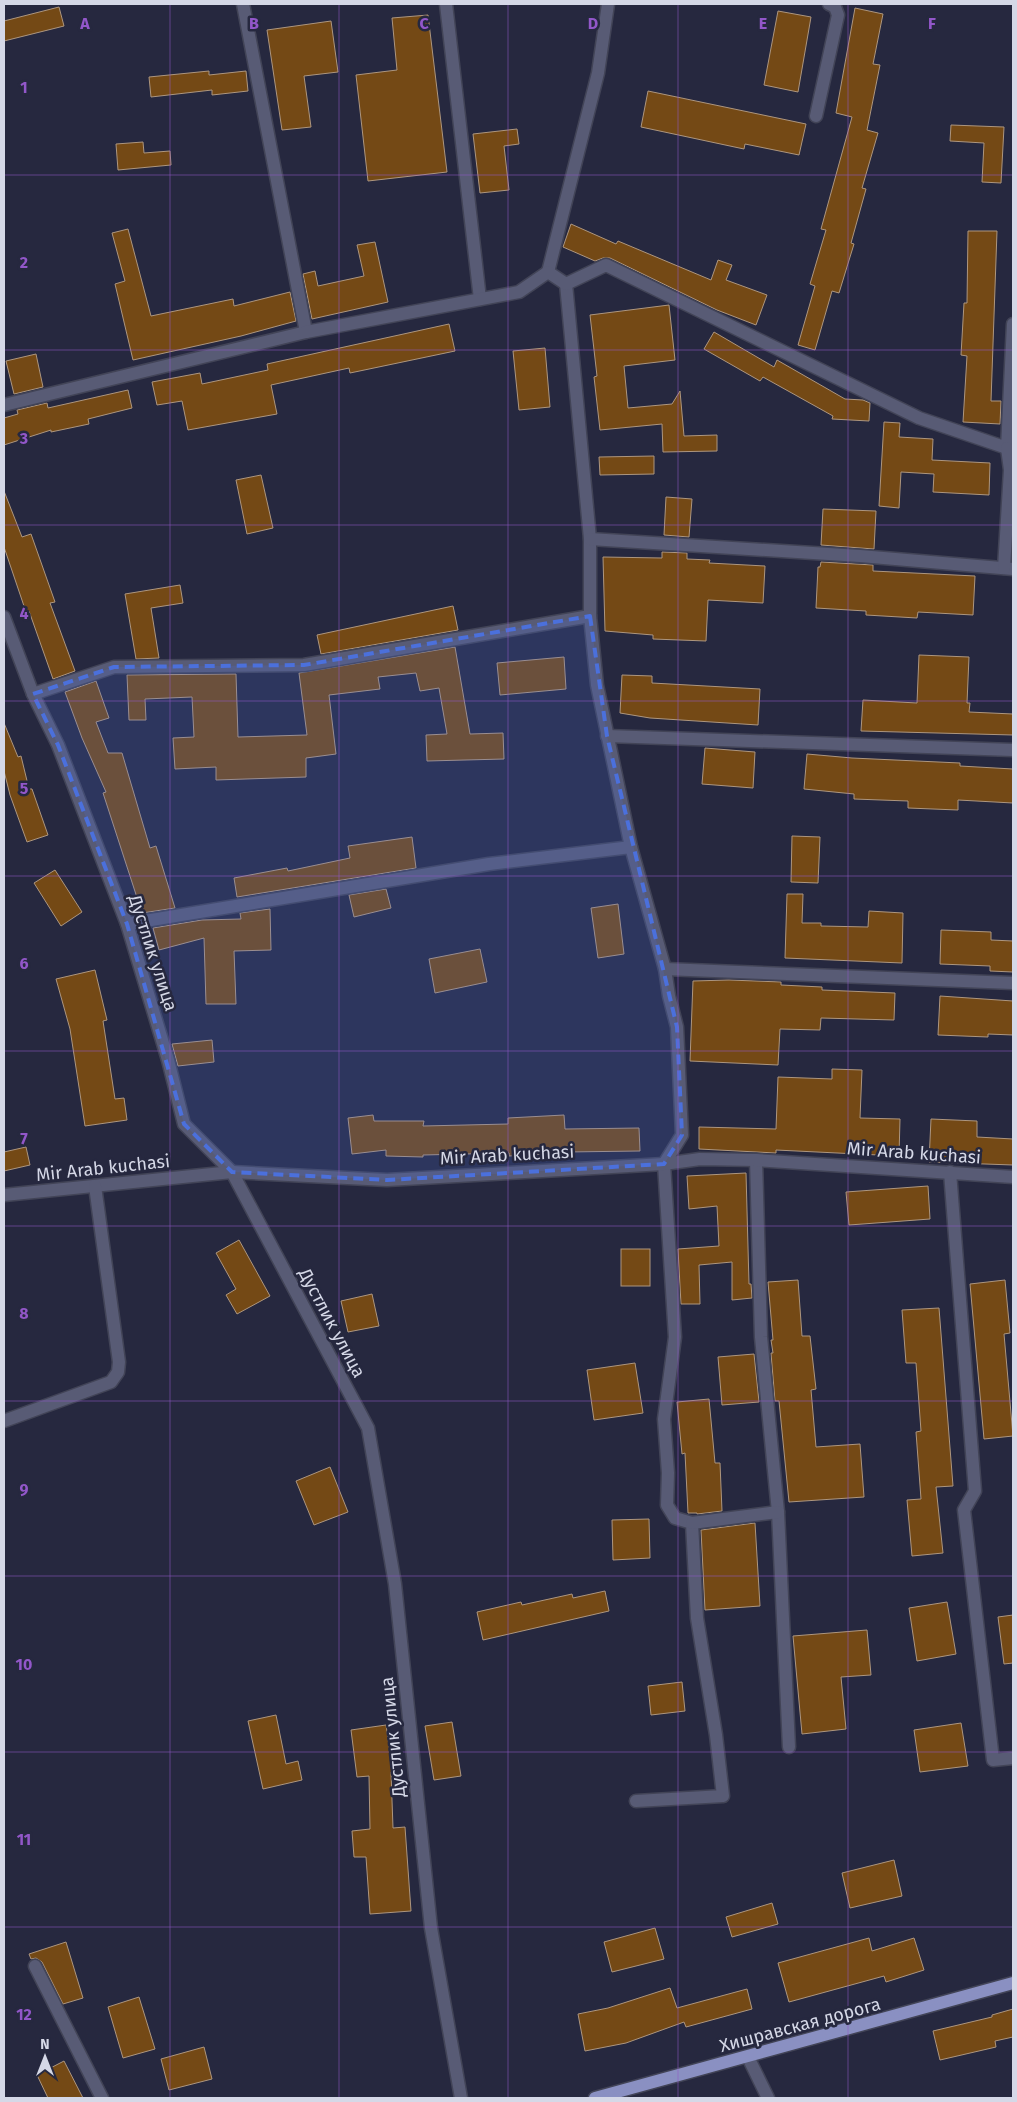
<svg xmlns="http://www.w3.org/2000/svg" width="1017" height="2102" font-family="'Fira Sans',sans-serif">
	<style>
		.building { fill: #744915; stroke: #ad967f }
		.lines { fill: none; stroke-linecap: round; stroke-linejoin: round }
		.minor-casing { stroke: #424457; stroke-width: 15 }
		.major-casing { stroke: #424457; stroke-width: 15 }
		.minor { stroke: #585b75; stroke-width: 12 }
		.major { stroke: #8a90c2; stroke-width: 12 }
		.marked { fill: #4b70dc; fill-opacity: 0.2; stroke: #4b70dc; stroke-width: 4; stroke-dasharray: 10 6; stroke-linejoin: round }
		.grid { fill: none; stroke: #9257c9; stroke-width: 1; stroke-opacity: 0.55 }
		.labels { text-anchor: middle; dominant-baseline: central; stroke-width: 5; stroke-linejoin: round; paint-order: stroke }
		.street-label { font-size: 18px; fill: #d5d8e7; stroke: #26283f }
		.grid-label { font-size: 16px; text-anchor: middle; font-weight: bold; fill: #9257c9; stroke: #26283f; stroke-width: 5; stroke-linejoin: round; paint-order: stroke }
	</style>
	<rect width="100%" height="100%" fill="#26283f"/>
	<g class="building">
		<polygon points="59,7 64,26 4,41 4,21"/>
		<polygon points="855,8 883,14 873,64 880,65 867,130 878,133 862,188 866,189 851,243 854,244 839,293 832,291 815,350 798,345 815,286 810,284 826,230 821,229 852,117 836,113"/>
		<polygon points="778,11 811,17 798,92 764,85"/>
		<polygon points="428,15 447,172 368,181 356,75 397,70 392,18"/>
		<polygon points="331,21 338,72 304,76 311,127 282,130 267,30"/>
		<polygon points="209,71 209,75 246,71 248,91 212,95 212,90 151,97 149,77"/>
		<polygon points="648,91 806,124 799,155 745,144 744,149 641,127"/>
		<polygon points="951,125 1004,127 1001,183 982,182 984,143 950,141"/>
		<polygon points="517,129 519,144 504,146 509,190 480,193 473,134"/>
		<polygon points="143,142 144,153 170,151 171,165 118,170 116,144"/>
		<polygon points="571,224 616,244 618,241 711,280 718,260 732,265 726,280 767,295 756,325 717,310 610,258 603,258 595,261 563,247"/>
		<polygon points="128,229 151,316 233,299 234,306 290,292 296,321 241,336 133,360 115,284 125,281 112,233"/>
		<polygon points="968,231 997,231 991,401 1001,401 1000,424 963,422 967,356 961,355 964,303 967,303"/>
		<polygon points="375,242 388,302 312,319 303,274 315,271 318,286 364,276 357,245"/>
		<polygon points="669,305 675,360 624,366 628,408 672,404 680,391 684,436 717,435 717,451 663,452 662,424 600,430 594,377 597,376 590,315"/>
		<polygon points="449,324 455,351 350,373 349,368 271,385 277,414 188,430 182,401 157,405 152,382 200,373 202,384 268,370 267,364"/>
		<polygon points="714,332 774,367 777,360 845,399 863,400 870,403 869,421 832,419 833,416 763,377 760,381 704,349"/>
		<polygon points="545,348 550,407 519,410 513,351"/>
		<polygon points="36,354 43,387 14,394 6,361"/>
		<polygon points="128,390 132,408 88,419 89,424 51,432 51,430 4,445 4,418 18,414 17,410 47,403 48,408"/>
		<polygon points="884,422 900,423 899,437 933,439 932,460 990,463 989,495 933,492 934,474 901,472 899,508 879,506"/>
		<polygon points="654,456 654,474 600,475 599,457"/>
		<polygon points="261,475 273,528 247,534 236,480"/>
		<polygon points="4,491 22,537 31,534 55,602 50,603 75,671 53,679 29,611 26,612 4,547"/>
		<polygon points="666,497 692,499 689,537 664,535"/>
		<polygon points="823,509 876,511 874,549 821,545"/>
		<polygon points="662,552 687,553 687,559 710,560 709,563 765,566 763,603 708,600 706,641 653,639 653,635 605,631 603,557 662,558"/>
		<polygon points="821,562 873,565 873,571 975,576 973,615 918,612 917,618 866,615 866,611 816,608 818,567 820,567"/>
		<polygon points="180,585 183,603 151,608 159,658 136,659 125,594"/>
		<polygon points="453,606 458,630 321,654 317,635"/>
		<polygon points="455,647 470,734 503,733 504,759 427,761 426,735 447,734 439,688 420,691 416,673 378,677 380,689 329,695 336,754 306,758 306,777 216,780 216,767 175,769 173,738 194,737 192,697 145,699 146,720 129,720 127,675 236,674 238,737 307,735 299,673"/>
		<polygon points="919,655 969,657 967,703 970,703 969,712 1013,714 1013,735 861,731 863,700 917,703"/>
		<polygon points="564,657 566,689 500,695 497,663"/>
		<polygon points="622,675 652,676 652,683 760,689 758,725 650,718 620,713"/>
		<polygon points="96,681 109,718 96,722 108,753 122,753 150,848 156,846 175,908 142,913 103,793 106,792 82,738 65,692"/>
		<polygon points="4,723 18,757 21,756 29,789 32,789 48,835 27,842 10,795 4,771"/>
		<polygon points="705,748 755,752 753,788 702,784"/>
		<polygon points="807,754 852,758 960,763 960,766 1013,769 1013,803 958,800 958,810 908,808 908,801 854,799 854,794 804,789"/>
		<polygon points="792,836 820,837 818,883 791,882"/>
		<polygon points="412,837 416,868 237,897 234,878 287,868 288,871 350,858 348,846"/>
		<polygon points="55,870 82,912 61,926 34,883"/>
		<polygon points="386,889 391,908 354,917 349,895"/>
		<polygon points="787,894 803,894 802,923 821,923 821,926 868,927 869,911 903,913 902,963 785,958"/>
		<polygon points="618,904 624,954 598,958 591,908"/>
		<polygon points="270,909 271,950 234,951 236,1004 206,1004 204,938 159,950 153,928 202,920 241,919 240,913"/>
		<polygon points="941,930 991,932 991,940 1013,941 1013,972 990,971 990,966 940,964"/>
		<polygon points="480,949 487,982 435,993 429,959"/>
		<polygon points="95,970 107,1020 103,1021 115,1099 124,1098 127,1120 85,1126 70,1029 56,979"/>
		<polygon points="729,980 781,982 781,985 822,987 822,990 895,993 894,1020 821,1018 820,1030 780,1029 778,1065 690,1061 693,981"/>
		<polygon points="940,996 1013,1001 1013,1035 988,1034 988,1037 938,1035"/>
		<polygon points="212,1040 214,1062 178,1066 172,1044"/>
		<polygon points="832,1069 862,1070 860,1118 900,1119 899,1156 776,1150 776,1153 699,1149 699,1127 776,1129 778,1077 832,1079"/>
		<polygon points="373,1115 374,1121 424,1121 423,1126 508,1124 508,1118 564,1115 565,1129 639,1128 640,1151 566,1152 566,1153 509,1156 509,1153 423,1155 423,1157 386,1156 386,1150 352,1154 348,1118"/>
		<polygon points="931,1119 977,1121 977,1137 1013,1139 1013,1165 929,1162"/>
		<polygon points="26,1147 30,1165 4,1171 4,1152"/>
		<polygon points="746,1173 749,1284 751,1284 752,1298 732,1300 732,1262 699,1265 700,1304 681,1304 678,1249 719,1246 717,1206 689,1209 687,1176"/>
		<polygon points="928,1186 930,1219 849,1225 846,1192"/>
		<polygon points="239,1240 270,1296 237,1314 226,1295 236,1289 216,1253"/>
		<rect x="621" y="1249" width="29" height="37"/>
		<polygon points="798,1280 802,1336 810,1336 816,1389 811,1390 816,1447 860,1444 864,1497 789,1502 779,1401 775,1401 771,1353 773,1353 771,1340 773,1340 768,1282"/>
		<polygon points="1005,1280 1010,1333 1004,1334 1013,1436 984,1439 970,1284"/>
		<polygon points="372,1294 379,1326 348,1332 341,1301"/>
		<polygon points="939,1308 953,1486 936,1487 943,1553 912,1556 907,1500 921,1499 916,1432 921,1431 916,1363 906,1363 902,1310"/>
		<polygon points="754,1354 759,1402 722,1405 718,1357"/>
		<polygon points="635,1363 643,1413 594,1420 587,1370"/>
		<polygon points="709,1399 715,1463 720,1463 722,1511 697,1514 697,1513 688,1513 685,1453 682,1454 677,1402"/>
		<polygon points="330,1467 348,1512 314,1525 296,1481"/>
		<polygon points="649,1519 650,1558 613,1560 612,1520"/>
		<polygon points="755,1523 760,1606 705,1610 701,1530"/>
		<polygon points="605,1591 609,1611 483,1640 477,1612 521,1602 522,1605 572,1594 573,1598"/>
		<polygon points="947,1602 956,1654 917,1661 909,1608"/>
		<polygon points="1013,1615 1013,1663 1004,1664 998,1617"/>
		<polygon points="867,1630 871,1675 841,1677 846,1729 802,1734 793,1636"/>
		<polygon points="682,1682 685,1711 651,1715 648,1686"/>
		<polygon points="276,1715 286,1764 298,1761 302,1780 263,1789 248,1721"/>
		<polygon points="452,1722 461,1776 434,1780 425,1726"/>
		<polygon points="961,1723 968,1766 920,1772 914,1730"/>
		<polygon points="386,1725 393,1772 391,1772 393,1828 405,1827 411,1911 370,1914 366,1857 354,1857 352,1831 370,1829 369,1776 357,1777 351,1730"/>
		<polygon points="894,1860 902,1896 850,1908 842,1873"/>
		<polygon points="772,1903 778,1924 732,1937 726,1917"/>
		<polygon points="655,1928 664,1959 612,1972 604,1942"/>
		<polygon points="869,1938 872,1951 914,1938 924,1970 886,1982 884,1976 789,2002 778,1963"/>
		<polygon points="66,1942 83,1998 63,2004 42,1962 36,1958 31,1959 29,1954"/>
		<polygon points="670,1988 677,2008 747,1989 752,2009 686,2027 684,2022 626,2043 585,2051 578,2014 608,2008"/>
		<polygon points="139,1997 155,2049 123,2058 108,2007"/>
		<polygon points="1013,2009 1013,2037 995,2041 996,2047 940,2060 933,2031 992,2017 992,2015"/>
		<polygon points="204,2047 212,2079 169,2090 161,2059"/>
		<polygon points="64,2061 83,2098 48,2098 37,2075"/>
	</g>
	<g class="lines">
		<defs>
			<g id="minor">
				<polyline points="243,4 306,332"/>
				<polyline points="446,4 480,299"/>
				<polyline points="816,116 838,15 835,7 829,4"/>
				<polyline points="548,272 598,73 608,4"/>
				<polyline points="566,284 590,539 590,616 597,685 631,847 665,969 669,996 677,1027 682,1135 664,1164 675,1337 664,1419 668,1473 667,1505 675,1518 692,1523 697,1618 716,1735 723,1796 636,1801"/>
				<polyline points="4,405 306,332 519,292 548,272 566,284 606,265 919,418 1007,448 1013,324"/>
				<polyline points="590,539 860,556 1013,569"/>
				<polyline points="1004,568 1010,470 1007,448"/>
				<polyline points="4,617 33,694 58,745 127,924 168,1060 184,1124 232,1172 368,1428 395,1584 431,1928 461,2098"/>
				<polyline points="33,694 114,667 304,665 590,616"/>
				<polyline points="607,736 1013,750"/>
				<polyline points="127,924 489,864 631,847"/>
				<polyline points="665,969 1013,983"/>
				<polyline points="756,1160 761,1337 778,1512 789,1747"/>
				<polyline points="950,1172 975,1491 964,1510 993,1760 1013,1758"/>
				<polyline points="4,1195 232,1172 387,1180 664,1164 700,1159 756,1160 1013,1177"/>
				<polyline points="4,1421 111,1382 118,1372 119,1362 95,1186"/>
				<polyline points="692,1523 778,1512"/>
				<polyline points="35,1966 102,2098"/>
				<polyline points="748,2057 768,2098"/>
			</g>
			<polyline id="major" points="595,2098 1013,1983"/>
		</defs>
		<use href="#minor" class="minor-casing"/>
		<use href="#major" class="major-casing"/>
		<use href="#minor" class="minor"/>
		<use href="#major" class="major"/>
	</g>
	<path class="marked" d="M590 616 607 736 677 1027 682 1135 664 1164 387 1180 232 1172 184 1124 127 924 58 745 33 694 114 667 304 665Z"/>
	<path class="grid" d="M170 4V2098M339 4V2098M508 4V2098M678 4V2098M848 4V2098M4 175H1013M4 350H1013M4 525H1013M4 701H1013M4 876H1013M4 1051H1013M4 1226H1013M4 1401H1013M4 1576H1013M4 1752H1013M4 1927H1013"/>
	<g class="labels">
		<g class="street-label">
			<text transform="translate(153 953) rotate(72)">Дустлик улица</text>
			<text transform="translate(914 1153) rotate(4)">Mir Arab kuchasi</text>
			<text transform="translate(507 1155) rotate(-3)">Mir Arab kuchasi</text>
			<text transform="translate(103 1168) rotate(-6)">Mir Arab kuchasi</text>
			<text transform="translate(332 1323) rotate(62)">Дустлик улица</text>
			<text transform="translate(393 1737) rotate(-96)">Дустлик улица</text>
			<text transform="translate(800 2025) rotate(-15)">Хишравская дорога</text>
		</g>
	</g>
	<g class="grid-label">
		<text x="85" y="29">A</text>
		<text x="254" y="29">B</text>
		<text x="424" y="29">C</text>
		<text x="593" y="29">D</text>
		<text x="763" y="29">E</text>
		<text x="932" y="29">F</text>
		<text x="24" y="93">1</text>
		<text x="24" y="268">2</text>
		<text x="24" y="444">3</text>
		<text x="24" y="619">4</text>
		<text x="24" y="794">5</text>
		<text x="24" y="969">6</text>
		<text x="24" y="1144">7</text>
		<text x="24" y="1319">8</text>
		<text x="24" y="1495">9</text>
		<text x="24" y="1670">10</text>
		<text x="24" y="1845">11</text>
		<text x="24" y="2020">12</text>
	</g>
	<rect width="1017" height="2102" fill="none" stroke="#d5d8e7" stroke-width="10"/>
	<g transform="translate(45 2057)" stroke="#26283f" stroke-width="4" paint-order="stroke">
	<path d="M0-4L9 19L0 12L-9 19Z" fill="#d5d8e7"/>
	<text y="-8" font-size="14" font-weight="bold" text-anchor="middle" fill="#d5d8e7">N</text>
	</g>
</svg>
